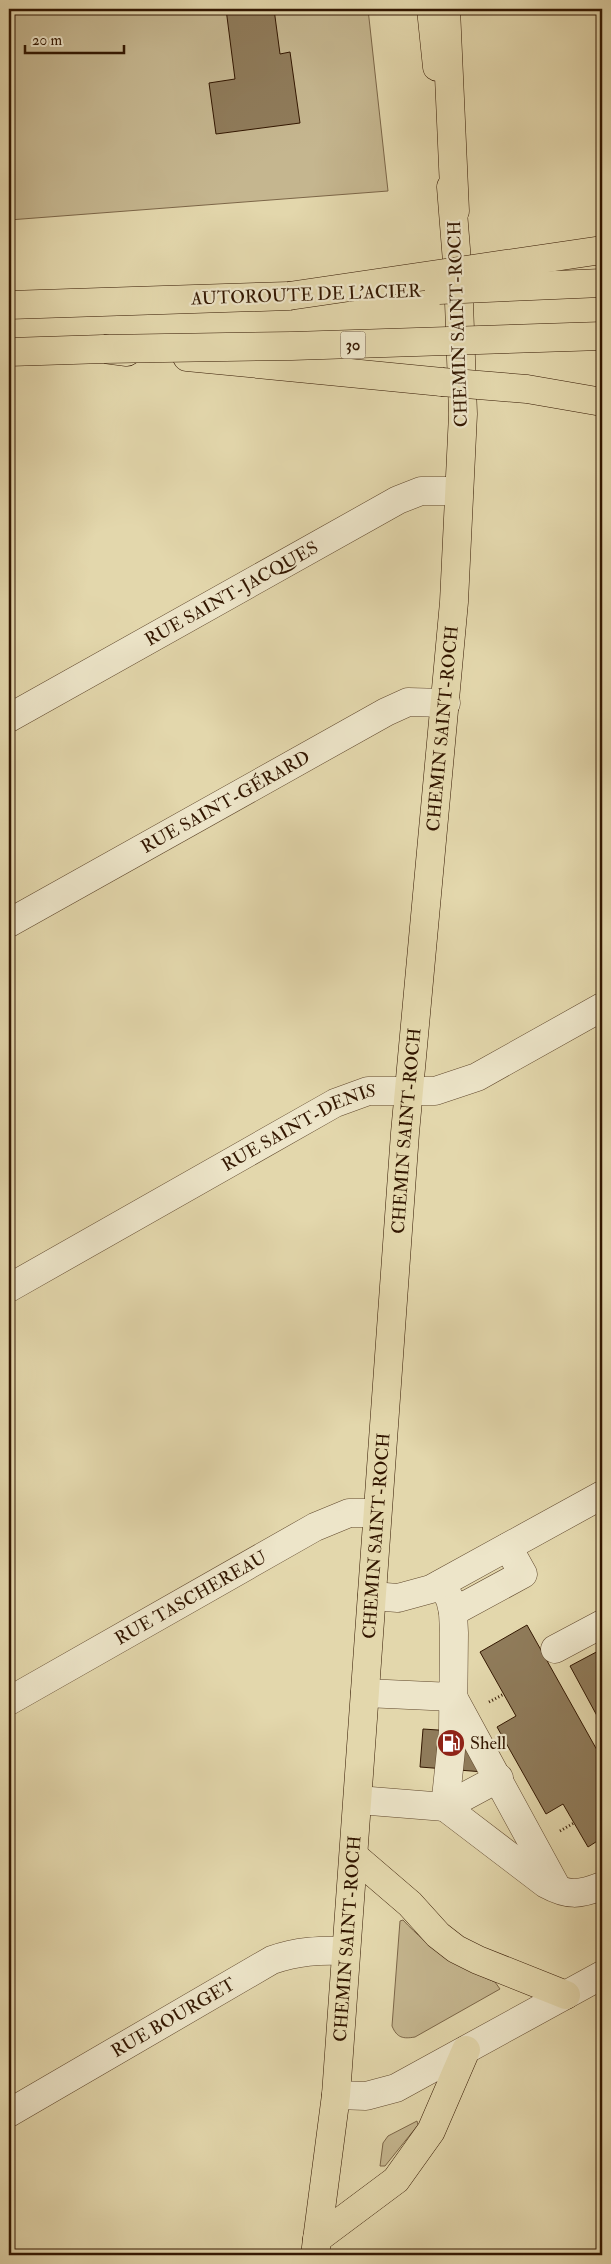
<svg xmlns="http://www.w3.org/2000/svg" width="611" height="2264" font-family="'IM FELL Double Pica',serif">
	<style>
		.green { fill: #c5b68f; stroke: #7c6648 }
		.building { fill: #8f7b5a; stroke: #331701 }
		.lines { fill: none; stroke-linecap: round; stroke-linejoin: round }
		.minor-casing { stroke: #5f472c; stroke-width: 29 }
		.major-casing { stroke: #331701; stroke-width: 29 }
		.highway-casing { stroke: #331701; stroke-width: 29 }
		.path { stroke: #331701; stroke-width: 3; stroke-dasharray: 1 2.5; stroke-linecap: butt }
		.minor { stroke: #ede5c9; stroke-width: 28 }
		.major { stroke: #e3d7ac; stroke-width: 28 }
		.highway { stroke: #e3d7ac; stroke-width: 28 }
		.highway-bridge-casing { stroke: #331701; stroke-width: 29; stroke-linecap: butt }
		.highway-bridge { stroke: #e3d7ac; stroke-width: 28 }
		.labels { text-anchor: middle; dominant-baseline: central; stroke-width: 4.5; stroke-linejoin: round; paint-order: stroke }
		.shield { fill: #ede5c9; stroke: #6b553d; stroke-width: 1 }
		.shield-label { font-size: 16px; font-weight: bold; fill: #331701 }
		.street-label { font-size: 18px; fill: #331701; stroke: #ede5c9 }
		.poi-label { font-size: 18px; fill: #331701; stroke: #ede5c9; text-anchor: start }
	</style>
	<rect width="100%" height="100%" fill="#e3d7ac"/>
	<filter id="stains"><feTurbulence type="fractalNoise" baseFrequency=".004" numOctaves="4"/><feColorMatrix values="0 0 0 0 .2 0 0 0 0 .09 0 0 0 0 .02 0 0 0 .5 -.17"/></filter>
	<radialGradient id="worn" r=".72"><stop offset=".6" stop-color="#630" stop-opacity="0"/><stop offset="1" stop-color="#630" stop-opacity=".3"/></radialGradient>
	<g class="green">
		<polygon points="9,9 368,9 388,191 9,220"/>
		<path d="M403 1920C431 1950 457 1966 495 1982L500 1989 415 2037C403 2039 397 2038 392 2026L400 1921Z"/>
		<polygon points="417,2121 418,2125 385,2166 380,2166 383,2143 388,2136"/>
	</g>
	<g class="building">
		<polygon points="226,9 274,9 280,54 290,52 300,123 216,134 209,83 235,79"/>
		<polygon points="527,1625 602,1759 602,1838 588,1847 563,1804 546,1814 497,1727 516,1716 480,1652"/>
		<polygon points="602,1649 602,1725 570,1666"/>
		<polygon points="423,1729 453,1731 484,1772 420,1767"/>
	</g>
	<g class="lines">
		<defs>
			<g id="minor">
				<path id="s1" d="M9 718 398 500 421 491H459"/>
				<path id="s2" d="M9 923 386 712 408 702 446 703"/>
				<path id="s3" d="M9 1288 335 1103 368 1091H435L477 1077 602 1007"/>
				<path d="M441 1584 450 1599 453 1612 454 1633 453 1731 445 1807 546 1884C568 1896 579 1895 602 1886"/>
				<polyline points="372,1596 398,1598 431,1589 602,1495"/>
				<polyline points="453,1612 523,1574 508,1547"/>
				<polyline points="555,1649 602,1624"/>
				<polyline points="365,1693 453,1697 557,1888"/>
				<path id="s4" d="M9 1701 315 1527 349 1513H377"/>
				<polyline points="358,1800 445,1807 499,1778"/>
				<polyline points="336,2095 366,2096 396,2088 602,1975"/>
				<path id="s5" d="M9 2113 272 1960C298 1951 319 1950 346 1951"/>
			</g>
			<g id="major">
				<polyline points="431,9 437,67"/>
				<polyline points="354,1856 410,1904 438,1935 456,1949 478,1960 566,1995"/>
				<polyline points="317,2239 396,2180 431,2131 466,2050"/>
				<path id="s6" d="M315 2255 336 2095 405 1133 454 602 463 414 458 274 451 187"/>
			</g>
			<g id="highway">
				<polyline points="446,9 455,211"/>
				<polyline points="9,305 289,296"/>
				<polyline points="9,352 104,349 127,352"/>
				<polyline points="187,357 442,382"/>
			</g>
		</defs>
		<use href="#minor" class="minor-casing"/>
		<use href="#major" class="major-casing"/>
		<use href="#highway" class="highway-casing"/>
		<g class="path">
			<polyline points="489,1702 504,1694"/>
			<polyline points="560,1831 574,1823"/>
		</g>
		<use href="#minor" class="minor"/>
		<use href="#major" class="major"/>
		<use href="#highway" class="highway"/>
		<defs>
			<g id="highway-bridge">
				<polyline points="439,290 602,283"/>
				<polyline points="289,296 602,250"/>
				<polyline points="104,349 292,346 602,336"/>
				<polyline points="442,382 527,389 602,402"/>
			</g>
		</defs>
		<use href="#highway-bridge" class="highway-bridge-casing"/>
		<use href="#highway-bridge" class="highway-bridge"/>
	</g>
	<defs>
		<symbol id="fuel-disc" viewBox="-11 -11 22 22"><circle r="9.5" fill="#8f2418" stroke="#ede5c9"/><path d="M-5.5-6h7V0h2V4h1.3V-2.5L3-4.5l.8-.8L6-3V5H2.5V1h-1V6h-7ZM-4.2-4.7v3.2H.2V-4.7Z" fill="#fff"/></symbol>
	</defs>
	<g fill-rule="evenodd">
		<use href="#fuel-disc" x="435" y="1727" width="32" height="32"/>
	</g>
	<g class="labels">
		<rect class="shield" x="340.5" y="331.5" width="25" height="27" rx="4"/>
		<g class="shield-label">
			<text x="353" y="345">30</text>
		</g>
		<g class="street-label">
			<text transform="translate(306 295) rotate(-2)">AUTOROUTE DE L'ACIER</text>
			<text transform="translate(458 324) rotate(-92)">CHEMIN SAINT-ROCH</text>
			<text stroke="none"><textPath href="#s1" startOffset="255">RUE SAINT-JACQUES</textPath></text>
			<text stroke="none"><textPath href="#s6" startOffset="1532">CHEMIN SAINT-ROCH</textPath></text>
			<text stroke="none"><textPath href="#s2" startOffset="248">RUE SAINT-GÉRARD</textPath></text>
			<text stroke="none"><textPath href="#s3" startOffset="332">RUE SAINT-DENIS</textPath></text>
			<text stroke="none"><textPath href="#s6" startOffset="1128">CHEMIN SAINT-ROCH</textPath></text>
			<text stroke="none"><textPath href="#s6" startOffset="722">CHEMIN SAINT-ROCH</textPath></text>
			<text stroke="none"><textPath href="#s4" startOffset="209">RUE TASCHEREAU</textPath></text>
			<text stroke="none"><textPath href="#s6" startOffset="318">CHEMIN SAINT-ROCH</textPath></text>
			<text stroke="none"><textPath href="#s5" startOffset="190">RUE BOURGET</textPath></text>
		</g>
		<g class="poi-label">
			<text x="470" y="1743">Shell</text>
		</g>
	</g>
	<rect width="611" height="2264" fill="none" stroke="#e3d7ac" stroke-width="30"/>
	<rect x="10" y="10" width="591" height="2244" fill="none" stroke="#331701" stroke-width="2.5"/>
	<rect x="15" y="15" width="581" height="2234" fill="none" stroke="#331701"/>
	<path d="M25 45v8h99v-8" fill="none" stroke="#331701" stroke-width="2.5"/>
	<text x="32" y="45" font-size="15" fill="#331701" stroke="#ede5c9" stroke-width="4" paint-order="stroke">20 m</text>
	<rect width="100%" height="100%" filter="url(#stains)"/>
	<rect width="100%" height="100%" fill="url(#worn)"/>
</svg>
